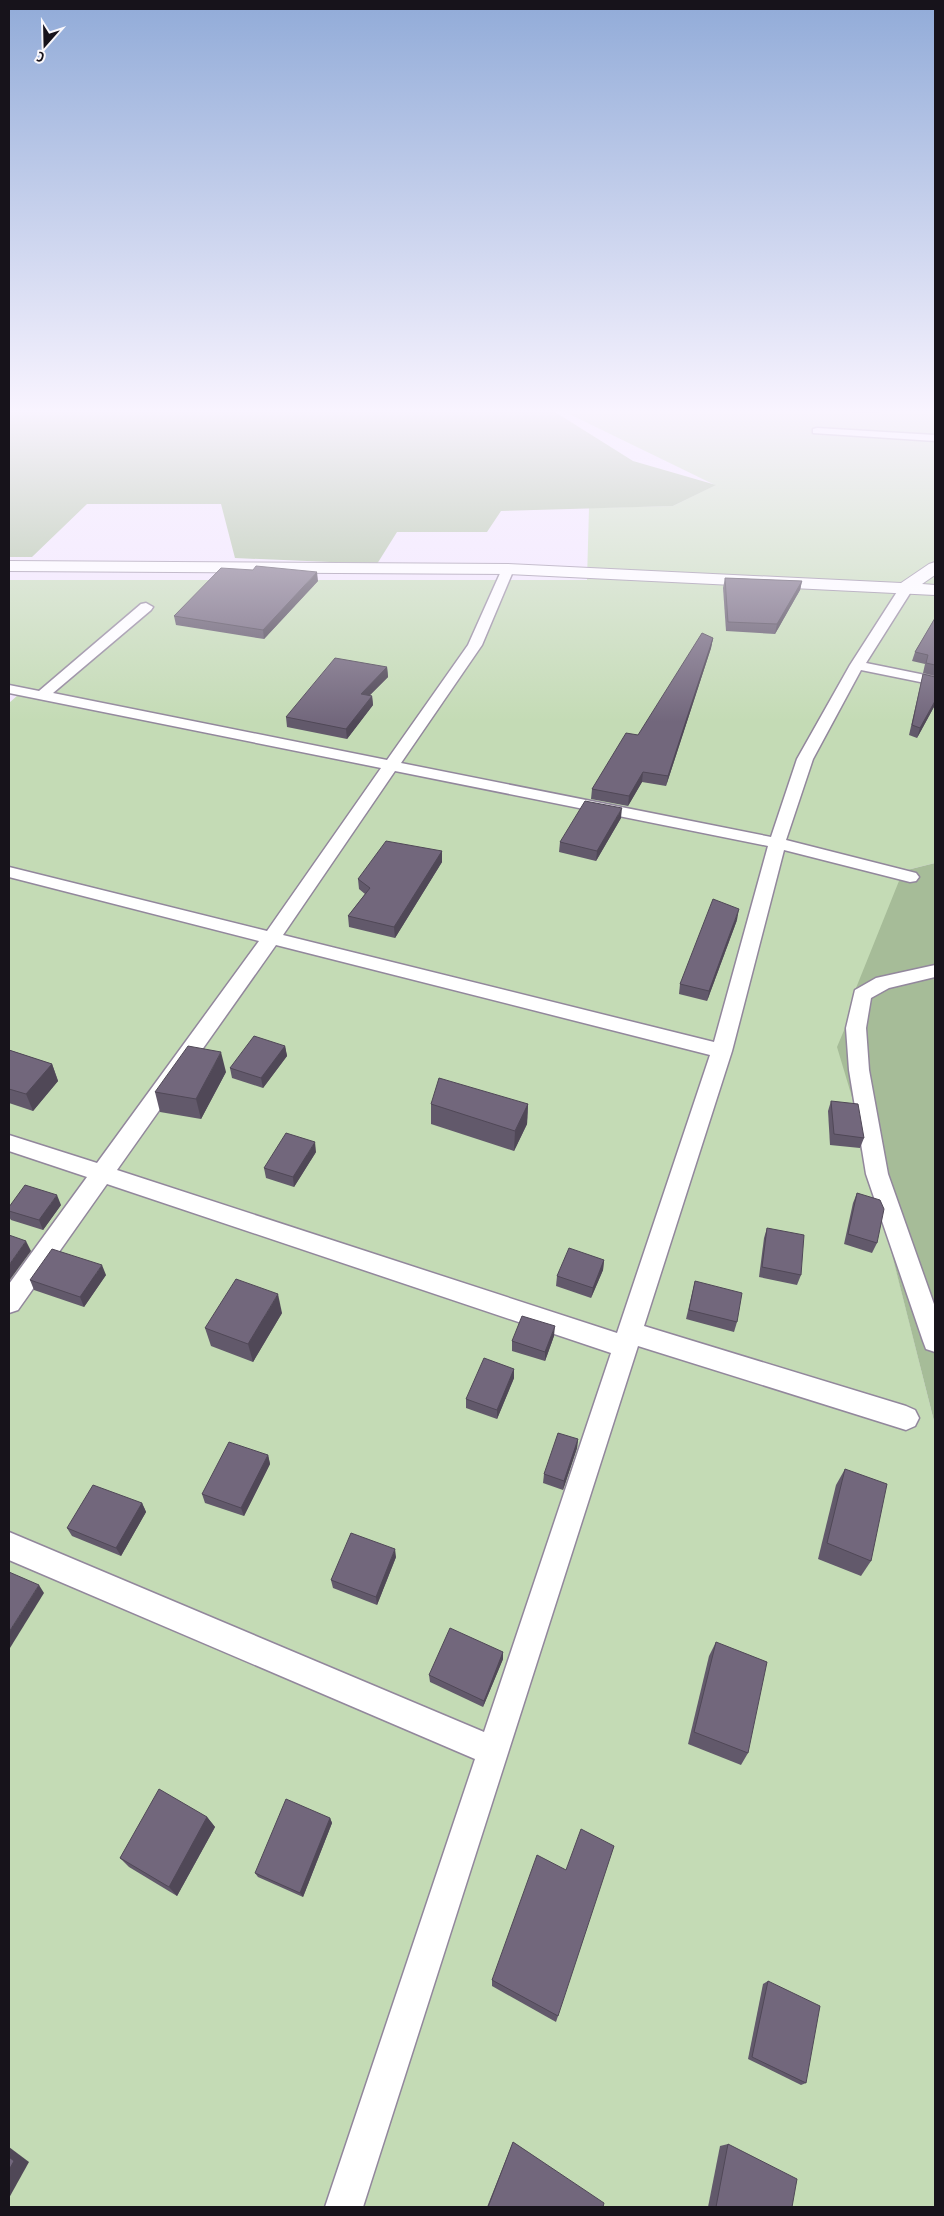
<svg xmlns="http://www.w3.org/2000/svg" width="944" height="2216" font-family="'PT Sans Narrow',sans-serif">
	<style>
		.green { fill: #c4dbb5 }
		.forest { fill: #a6bc98 }
		.lines { fill: none; stroke-linecap: round; stroke-linejoin: round }
		.lane-casing { stroke: #92879c; stroke-width: 3 }
		.street-casing { stroke: #92879c; stroke-width: 2 }
		.lane { fill: #fff; fill-rule: evenodd }
		.street { fill: #fff; fill-rule: evenodd }
		.wall { fill: #62596b }
		.shaded-wall { fill: #504857 }
		.building { fill: #72677c; stroke: #504857 }
	</style>
	<rect width="100%" height="100%" fill="#f2e6fe"/>
	<polygon class="green" points="565,412 935,412 935,863 903,871 857,1114 935,1425 935,2207 9,2207 9,703 18,695 9,693 9,580 587,580 589,508 673,506 715,485"/>
	<g class="forest">
		<polygon points="9,412 555,412 633,461 716,485 673,506 501,511 487,532 397,532 377,564 235,558 221,504 87,504 32,557 9,557"/>
		<polygon points="935,863 935,1425 881,1211 860,1148 857,1114 837,1047 850,1016 856,988 903,871"/>
	</g>
	<g class="lines">
		<defs>
			<g id="lane">
				<polygon points="817,428 935,435 935,441 813,433 813,429"/>
				<path d="M508 565 514 569 482 645 401 763 771 837 797 759 850 665 902 584H912L914 587 866 663 935 677V685L861 670 813 759 786 840 916 873 919 877 916 881 910 882 784 850 732 1051 644 1326 906 1406 915 1410 919 1418 915 1426 906 1430 638 1346 363 2207H325L475 1759 9 1560V1532L484 1732 611 1353 107 1184 18 1310 9 1313V1284L87 1177 9 1151V1135L97 1163 259 941 9 877V867L267 931 381 768 9 693V685L39 691 141 604 146 603 153 607 151 610 53 693 387 760 468 645 502 569ZM395 771 768 846 714 1042 283 935ZM276 945 710 1055 617 1333 117 1170Z"/>
				<polygon points="935,965 935,977 889,988 871,998 866,1028 869,1070 888,1174 935,1307 935,1352 926,1349 923,1341 866,1174 849,1070 846,1028 855,990 876,978"/>
			</g>
			<polygon id="street" points="9,561 508,564 901,583 929,564 935,562 935,575 922,584 935,585 935,595 508,574 9,571"/>
		</defs>
		<use href="#lane" class="lane-casing"/>
		<use href="#street" class="street-casing"/>
		<use href="#lane" class="lane"/>
		<use href="#street" class="street"/>
	</g>
	<g class="wall">
		<polygon points="852,412 879,412 878,413 853,413"/>
		<polygon points="725,578 802,581 800,590 775,634 726,631 723,588"/>
		<polygon points="318,581 264,639 176,625 174,616"/>
		<polygon points="935,618 935,676 923,673 925,664 912,661 915,652"/>
		<polygon points="713,638 711,648 666,786 642,782 628,806 591,799 592,789 638,735"/>
		<polygon points="387,667 388,677 370,695 372,696 373,705 347,739 287,727 286,717"/>
		<polygon points="923,674 935,705 917,738 909,735"/>
		<polygon points="621,818 596,861 559,852 560,842"/>
		<polygon points="442,851 442,862 395,938 349,927 348,916 365,894 359,889 358,879"/>
		<polygon points="737,920 707,1001 679,994 680,984"/>
		<polygon points="285,1046 287,1056 263,1088 232,1078 230,1068"/>
		<polygon points="9,1050 52,1064 58,1081 33,1111 9,1103"/>
		<polygon points="226,1072 201,1119 160,1112 155,1092"/>
		<polygon points="831,1101 864,1138 860,1148 830,1145 828,1111"/>
		<polygon points="431,1104 528,1104 527,1124 514,1151 431,1124"/>
		<polygon points="316,1152 294,1187 266,1178 264,1168"/>
		<polygon points="857,1193 877,1243 872,1253 844,1244 853,1203"/>
		<polygon points="61,1205 43,1230 11,1220 9,1217 9,1207"/>
		<polygon points="767,1228 801,1275 797,1285 759,1277 764,1238"/>
		<polygon points="604,1260 603,1270 591,1298 556,1286 557,1276"/>
		<polygon points="106,1275 84,1307 34,1290 30,1280"/>
		<polygon points="695,1281 737,1322 734,1332 686,1319"/>
		<polygon points="282,1313 253,1362 211,1346 205,1328"/>
		<polygon points="554,1336 545,1361 512,1351 512,1341"/>
		<polygon points="514,1369 514,1378 497,1419 466,1408 466,1399"/>
		<polygon points="578,1439 577,1448 563,1490 543,1483 544,1474"/>
		<polygon points="268,1455 270,1464 244,1516 205,1503 202,1494"/>
		<polygon points="845,1469 871,1561 861,1576 818,1559 836,1485"/>
		<polygon points="142,1503 146,1512 121,1556 72,1536 67,1528"/>
		<polygon points="396,1557 377,1605 333,1588 331,1580"/>
		<polygon points="716,1642 748,1753 741,1765 688,1744 709,1656"/>
		<polygon points="503,1652 503,1659 483,1707 430,1682 429,1675"/>
		<polygon points="207,1817 215,1827 177,1896 129,1867 120,1858"/>
		<polygon points="330,1818 332,1823 303,1897 258,1877 255,1873"/>
		<polygon points="566,1870 558,2016 556,2022 492,1986 492,1980"/>
		<polygon points="768,1981 806,2083 801,2085 748,2059 763,1984"/>
		<polygon points="513,2142 603,2207 487,2207"/>
		<polygon points="728,2144 792,2207 708,2207 720,2146"/>
	</g>
	<g class="shaded-wall">
		<polygon points="317,572 318,581 264,639 263,630"/>
		<polygon points="802,581 800,590 775,634 777,624"/>
		<polygon points="713,638 711,648 666,786 668,776"/>
		<polygon points="387,667 388,677 362,703 361,694"/>
		<polygon points="372,696 373,705 347,739 346,729"/>
		<polygon points="935,701 935,705 917,738 920,728"/>
		<polygon points="643,772 642,782 628,806 629,796"/>
		<polygon points="622,808 621,818 596,861 597,851"/>
		<polygon points="442,851 442,862 395,938 394,927"/>
		<polygon points="739,909 737,920 707,1001 709,991"/>
		<polygon points="285,1046 287,1056 263,1088 261,1078"/>
		<polygon points="221,1052 226,1072 201,1119 196,1099"/>
		<polygon points="52,1064 58,1081 33,1111 26,1094"/>
		<polygon points="528,1104 527,1124 514,1151 515,1131"/>
		<polygon points="315,1142 316,1152 294,1187 293,1177"/>
		<polygon points="57,1195 61,1205 43,1230 39,1220"/>
		<polygon points="26,1241 31,1251 9,1281 9,1265"/>
		<polygon points="604,1260 603,1270 591,1298 593,1288"/>
		<polygon points="102,1265 106,1275 84,1307 80,1297"/>
		<polygon points="278,1294 282,1313 253,1362 248,1344"/>
		<polygon points="555,1326 554,1336 545,1361 545,1352"/>
		<polygon points="514,1369 514,1378 497,1419 497,1410"/>
		<polygon points="578,1439 577,1448 563,1490 564,1481"/>
		<polygon points="268,1455 270,1464 244,1516 241,1508"/>
		<polygon points="142,1503 146,1512 121,1556 116,1548"/>
		<polygon points="395,1549 396,1557 377,1605 376,1597"/>
		<polygon points="39,1585 44,1593 10,1648 9,1647 9,1632"/>
		<polygon points="503,1652 503,1659 483,1707 484,1701"/>
		<polygon points="207,1817 215,1827 177,1896 169,1887"/>
		<polygon points="330,1818 332,1823 303,1897 300,1893"/>
		<polygon points="9,2147 29,2162 9,2198"/>
	</g>
	<g class="building">
		<polygon points="256,566 317,572 263,630 174,616 221,568 253,570"/>
		<polygon points="725,578 802,581 777,624 728,622"/>
		<polygon points="935,618 935,665 926,663 928,655 915,652"/>
		<polygon points="702,633 713,638 668,776 643,772 629,796 592,789 626,733 638,735"/>
		<polygon points="335,658 387,667 361,694 372,696 346,729 286,717"/>
		<polygon points="923,674 935,677 935,701 920,728 912,725"/>
		<polygon points="585,801 622,808 597,851 560,842"/>
		<polygon points="386,841 442,851 394,927 348,916 370,888 358,879"/>
		<polygon points="713,899 739,909 709,991 680,984"/>
		<polygon points="254,1036 285,1046 261,1078 230,1068"/>
		<polygon points="188,1046 221,1052 196,1099 155,1092"/>
		<polygon points="9,1050 52,1064 26,1094 9,1089"/>
		<polygon points="439,1078 528,1104 515,1131 431,1104"/>
		<polygon points="831,1101 858,1104 864,1138 834,1134"/>
		<polygon points="286,1133 315,1142 293,1177 264,1168"/>
		<polygon points="25,1185 57,1195 39,1220 9,1211 9,1207"/>
		<polygon points="857,1193 880,1200 884,1209 877,1243 848,1234"/>
		<polygon points="767,1228 804,1235 801,1275 762,1267"/>
		<polygon points="9,1235 26,1241 9,1265"/>
		<polygon points="569,1248 604,1260 593,1288 557,1276"/>
		<polygon points="52,1249 102,1265 80,1297 30,1280"/>
		<polygon points="236,1279 278,1294 248,1344 205,1328"/>
		<polygon points="695,1281 742,1293 737,1322 689,1310"/>
		<polygon points="522,1316 555,1326 545,1352 512,1341"/>
		<polygon points="484,1358 514,1369 497,1410 466,1399"/>
		<polygon points="558,1433 578,1439 564,1481 544,1474"/>
		<polygon points="229,1442 268,1455 241,1508 202,1494"/>
		<polygon points="845,1469 887,1484 871,1561 827,1543"/>
		<polygon points="93,1485 142,1503 116,1548 67,1528"/>
		<polygon points="351,1533 395,1549 376,1597 331,1580"/>
		<polygon points="9,1572 39,1585 9,1632"/>
		<polygon points="450,1628 503,1652 484,1701 429,1675"/>
		<polygon points="716,1642 767,1662 748,1753 694,1732"/>
		<polygon points="159,1789 207,1817 169,1887 120,1858"/>
		<polygon points="286,1799 330,1818 300,1893 255,1873"/>
		<polygon points="581,1829 614,1846 558,2016 492,1980 537,1855 566,1870"/>
		<polygon points="768,1981 820,2006 806,2083 752,2057"/>
		<polygon points="513,2142 604,2203 603,2207 488,2207"/>
		<polygon points="728,2144 797,2179 792,2207 716,2207"/>
		<polygon points="9,2157 14,2161 9,2170"/>
	</g>
	<linearGradient id="sky" x2="0" y2="1"><stop stop-color="#91abd8"/><stop offset="0.57" stop-color="#f9f4ff"/><stop offset="1" stop-color="#f9f4ff" stop-opacity="0"/></linearGradient>
	<rect width="944" height="722" fill="url(#sky)"/>
	<rect width="944" height="2216" fill="none" stroke="#17131b" stroke-width="20"/>
	<g transform="translate(45 45) rotate(200)" stroke="#faf8fc" stroke-width="4" paint-order="stroke">
	<path d="M0-4L9 19L0 12L-9 19Z" fill="#17131b"/>
	<text y="-8" font-size="14" font-weight="bold" text-anchor="middle" fill="#17131b">С</text>
	</g>
</svg>
